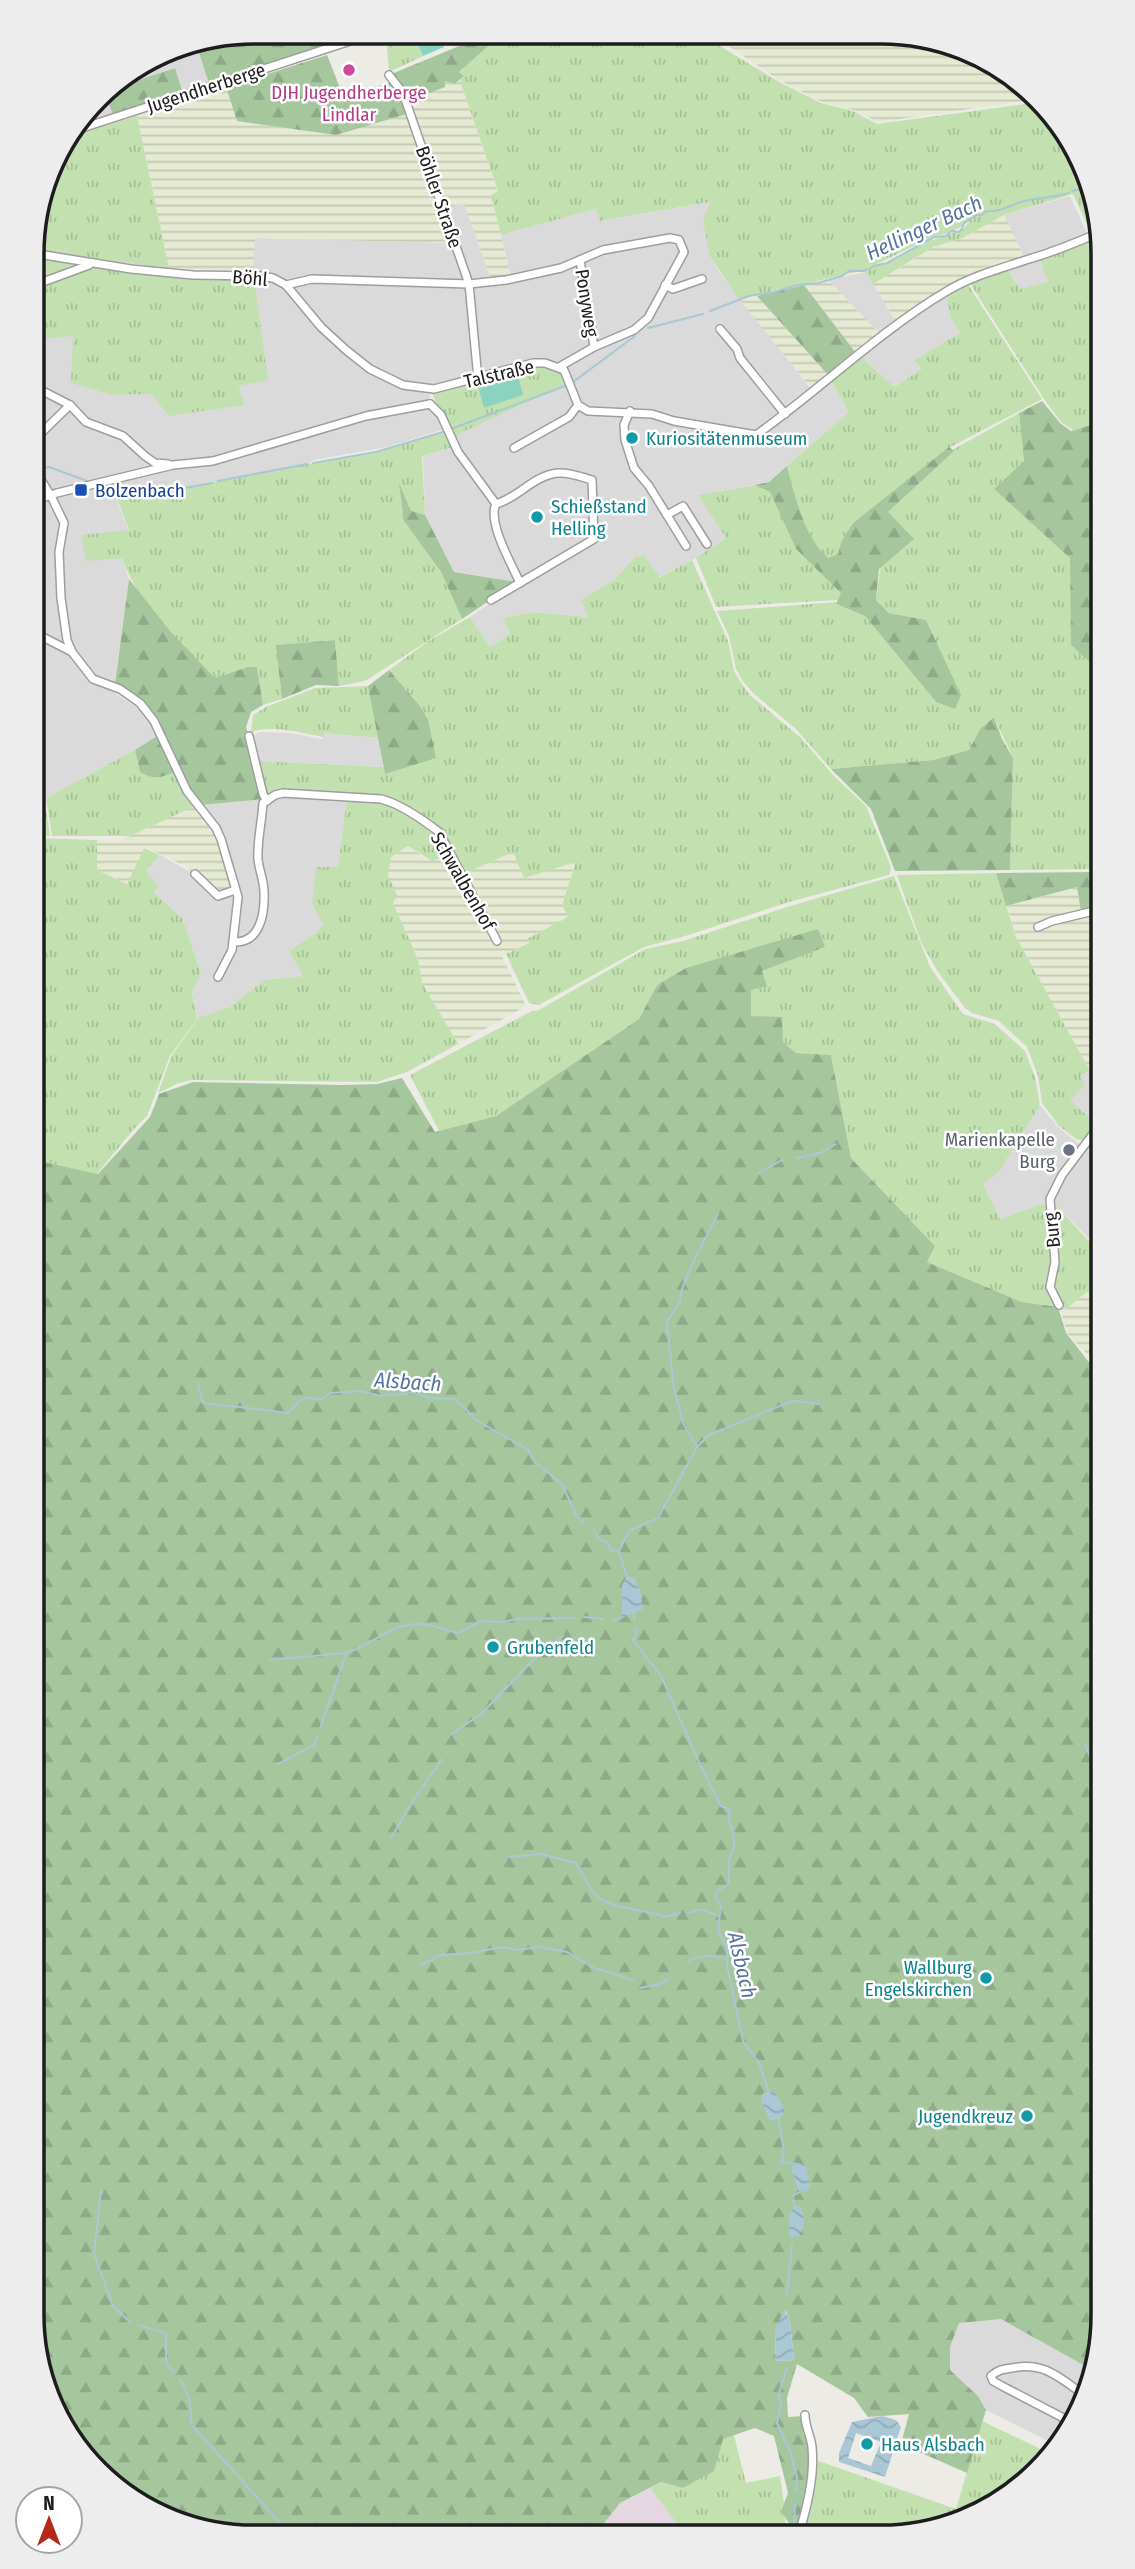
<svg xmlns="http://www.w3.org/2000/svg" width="1135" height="2569" font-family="'Fira Sans Condensed',sans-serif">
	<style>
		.residential { fill: #dbdada }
		.industrial { fill: #e5d7e1 }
		.farmland { fill: url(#farmland-rules) }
		.grass { fill: url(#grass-tufts) }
		.forest { fill: url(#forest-firs); fill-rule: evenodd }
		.pitch { fill: #8cd3bf }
		.water { fill: url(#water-waves); fill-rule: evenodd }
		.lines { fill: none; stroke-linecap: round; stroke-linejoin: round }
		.stream { stroke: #aac7d5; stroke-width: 2 }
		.minor-casing { stroke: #9e9e9e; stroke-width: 10 }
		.minor { stroke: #fff; stroke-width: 7 }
		.hotel-dot { fill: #d1479c; stroke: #fff; stroke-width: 2.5 }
		.culture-dot { fill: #0f9aa8; stroke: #fff; stroke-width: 2.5 }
		.transit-dot { fill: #1a4fb4; stroke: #fff; stroke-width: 2.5 }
		.worship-dot { fill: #6b7280; stroke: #fff; stroke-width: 2.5 }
		.labels { text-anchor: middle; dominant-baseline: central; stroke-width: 5; stroke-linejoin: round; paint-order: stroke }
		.street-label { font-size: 19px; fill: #1d1d1d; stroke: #fff }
		.hotel-label { font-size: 19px; fill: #b23c85; stroke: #fff }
		.culture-label { font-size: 19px; fill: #0d838f; stroke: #fff; text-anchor: start }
		.transit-label { font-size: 19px; fill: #164399; stroke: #fff; text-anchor: start }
		.worship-label { font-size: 19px; fill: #5b616d; stroke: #fff; text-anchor: end }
		.water-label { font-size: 21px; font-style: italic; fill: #5673a1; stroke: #fff }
		.rim { fill: none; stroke: #1d1d1d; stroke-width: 3.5 }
	</style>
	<defs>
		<pattern id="farmland-rules" width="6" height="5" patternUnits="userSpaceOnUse" patternTransform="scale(1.75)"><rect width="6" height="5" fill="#e5ead2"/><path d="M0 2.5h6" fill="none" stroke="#c4c8b4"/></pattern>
		<pattern id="grass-tufts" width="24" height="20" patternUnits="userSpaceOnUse" patternTransform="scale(1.75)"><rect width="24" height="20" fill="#c3e1b0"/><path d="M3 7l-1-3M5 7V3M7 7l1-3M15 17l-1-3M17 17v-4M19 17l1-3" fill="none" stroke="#a7c197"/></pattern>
		<pattern id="forest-firs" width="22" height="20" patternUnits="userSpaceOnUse" patternTransform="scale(1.75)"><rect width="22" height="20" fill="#a6c79e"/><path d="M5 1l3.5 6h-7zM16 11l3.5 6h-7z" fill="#8eaa88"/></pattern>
		<pattern id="water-waves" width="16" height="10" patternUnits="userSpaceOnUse" patternTransform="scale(1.75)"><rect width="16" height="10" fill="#aac7d5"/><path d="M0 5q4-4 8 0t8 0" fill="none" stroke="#92aab6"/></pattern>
	</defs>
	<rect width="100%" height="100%" fill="#edebe5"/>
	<g class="residential">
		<polygon points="196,43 209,84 183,93 174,68 105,92 113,116 75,128 107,87 169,48"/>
		<polygon points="1070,196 1087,234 1038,256 1049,282 1020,289 1007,269 1026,262 1004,215"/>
		<polygon points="711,202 710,257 720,273 814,393 831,381 849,412 769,482 699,495 726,538 698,557 659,577 645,557 635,557 614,580 583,600 589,617 532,612 503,618 510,634 490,647 470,617 518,584 516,582 454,572 425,515 423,456 453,447 458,434 570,381 545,362 430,387 429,404 445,429 387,447 314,460 308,464 137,496 105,486 102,480 52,490 33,469 32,340 73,335 112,395 151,394 243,405 239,386 267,380 253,271 254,238 455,243 444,209 464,203 491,279 511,277 501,235 596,209 601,221"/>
		<polygon points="866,272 898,325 947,294 950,317 960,333 915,359 923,369 895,387 860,356 883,337 828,280"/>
		<polygon points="97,487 114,493 129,531 81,535 122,558 129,579 113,692 141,710 160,734 139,748 46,798 41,763 34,763 33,503"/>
		<polygon points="259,732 289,733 323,739 324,733 379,738 383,767 257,761 252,737"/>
		<polygon points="275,796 347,797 338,867 316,868 323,924 316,933 289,951 304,976 264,980 230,1007 197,1019 192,992 201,974 183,919 152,892 146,871 160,855 194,874 200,805"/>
		<polygon points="1099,1068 1099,1125 1069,1101 1084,1085 1079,1076"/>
		<polygon points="1040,1105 1058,1127 1084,1148 1099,1128 1099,1249 1050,1199 1047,1206 1042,1204 1000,1219 983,1184 999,1172"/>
		<polygon points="1001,2318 1093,2371 1087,2400 1058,2446 986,2410 978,2396 950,2370 950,2347 959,2323"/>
	</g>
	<polygon class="industrial" points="650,2488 682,2531 598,2531 620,2503"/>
	<g class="farmland">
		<polygon points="726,34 925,36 1028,87 1039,99 878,122 854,110 822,102 781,81 725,44"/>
		<polygon points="445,80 455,84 460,81 498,192 491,195 511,277 491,279 464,203 444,209 407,101 444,87"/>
		<polygon points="226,87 237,121 336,135 408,113 452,243 255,238 253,271 169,268 137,116"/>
		<polygon points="1004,215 1025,259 968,277 896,322 873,284 933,247 962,238"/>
		<polygon points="828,280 879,333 856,353 804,285"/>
		<polygon points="757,296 829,376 811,388 740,300"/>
		<polygon points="197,805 215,828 234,890 218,896 185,866 145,847 128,884 97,870 97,840 117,841"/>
		<polygon points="408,846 427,859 446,849 460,875 513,852 576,861 562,905 568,917 528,939 529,942 502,956 526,1006 458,1044 422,983 418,959 393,903 388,875 391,857"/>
		<polygon points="1077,887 1081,912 1098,911 1099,1068 1090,1071 1016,937 1007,906"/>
		<polygon points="1095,1285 1099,1289 1100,1340 1088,1355 1067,1333 1060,1307 1066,1309"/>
	</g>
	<g class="grass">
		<polygon points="394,33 396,32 439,33 418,40 417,42 423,56 389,72 387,48 390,35"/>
		<path d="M503 33 658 34 720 46 779 82 821 103 853 111 877 124 1033 103 1032 100 1039 99 1066 130 1096 195V231L1091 233 1073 194 1004 215 962 238 933 247 873 284 866 272 876 265 891 262 927 242 963 229 970 221C960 228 948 235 934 236L865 270 739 299 710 257 703 221 710 202 600 221 596 209 501 235 491 195 498 191 460 81 464 76 459 72Z"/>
		<polygon points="137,116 169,268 86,258 32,248 32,238 55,155 67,138"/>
		<polygon points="1096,238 1097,423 1073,430 1061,422 1044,399 969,282 1007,269 1020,289 1048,282 1039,258"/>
		<polygon points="32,256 76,264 76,266 32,283"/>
		<polygon points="88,267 175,276 254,278 268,380 239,386 244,405 169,416 151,394 112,395 71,383 73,336 32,340 32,288"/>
		<path d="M967 283 1042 399 949 448 853 523 842 540 839 554 827 558C804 536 795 497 787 466L849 412 831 381 860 356 895 387 922 369 914 360 960 333 950 317 947 294Z"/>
		<path d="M545 365 559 369 568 383 459 434 456 440C449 427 433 403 433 391L480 382 529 367Z"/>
		<polygon points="1019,413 1024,461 994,489 1071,558 1071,645 1097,669 1098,869 1010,870 1013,758 994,717 980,729 969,750 933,760 831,769 796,729 753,693 742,680 736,669 729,636 717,611 837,602 836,604 865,616 936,702 926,620 889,613 876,600 888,512 953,451 952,450"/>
		<path d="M446 431 453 447 422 456 425 515 411 512 400 487 404 521 441 572 462 619 365 681 339 686 335 640 277 645 282 699 263 705 257 667 248 668 215 679C181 643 138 605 122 558L86 561 81 535 129 530 115 493 105 486 137 496 378 451Z"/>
		<polygon points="755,485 770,491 796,549 842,593 838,600 716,607 696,558 726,538 698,495"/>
		<polygon points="644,556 660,577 692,560 728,641 734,671 740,681 750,695 801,738 834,776 866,806 891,867 889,875 789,902 682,937 644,947 539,1005 529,1003 506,954 529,943 527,939 568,917 562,905 576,862 524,878 513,852 464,874 440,832 391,801 269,794 265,790 257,761 383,767 386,774 420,706 389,670 427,642 470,617 490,647 510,634 503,618 532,612 588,617 582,600 614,580 635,557"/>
		<path d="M368 686 379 738 324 733V737C307 734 266 723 251 733L253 715 266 707 315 688Z"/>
		<polygon points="135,750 140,772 176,771 197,805 130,836 52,836 46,798"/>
		<polygon points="39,762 39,763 50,836 34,836 34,763"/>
		<polygon points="347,797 390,802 438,833 446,849 444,857 432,861 408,846 391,857 388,875 397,895 393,903 418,959 422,983 458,1044 407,1072 377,1082 192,1080 179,1083 158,1093 171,1057 198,1018 230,1007 264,980 303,976 289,951 316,933 323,924 312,904 316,867 338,867"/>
		<polygon points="34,838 97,840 97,870 127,884 144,848 160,855 146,871 159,887 153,892 183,919 201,974 192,992 197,1019 170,1056 147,1116 133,1130 97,1174 35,1160"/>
		<polygon points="996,873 1016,937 1090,1071 1080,1076 1085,1085 1070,1101 1096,1123 1082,1140 1076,1139 1059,1126 1042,1103 1038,1076 1027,1047 999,1021 972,1013 965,1008 938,972 921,942 897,875"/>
		<polygon points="894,876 930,967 963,1014 995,1024 1025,1051 1035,1077 1040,1105 999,1172 983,1184 1000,1219 1042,1204 1047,1206 1053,1249 1049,1287 1058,1307 1022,1302 927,1262 935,1246 851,1158 831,1055 796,1053 751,1016 751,990 762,971 824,947 657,985 639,1019 496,1116 439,1131 410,1075 532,1011 539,1010 645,949 683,941 790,906"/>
		<polygon points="1051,1200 1099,1252 1099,1289 1095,1285 1066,1309 1056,1301 1051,1287 1055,1263"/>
		<polygon points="982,2421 1053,2455 1049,2462 1005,2500 940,2530 804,2530 815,2479 816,2460 956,2509"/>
		<polygon points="734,2435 746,2483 780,2476 784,2503 781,2511 785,2517 786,2531 682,2531 650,2488 661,2482 683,2488 723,2439"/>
	</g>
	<g class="forest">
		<polygon points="253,32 367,32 209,84 196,43"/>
		<polygon points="466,33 481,33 485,37 489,33 503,33 459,72 464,76 455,84 445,81 445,87 406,102 410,113 336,135 237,121 226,87 327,55 344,98 392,82 389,75 464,44 461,36"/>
		<polygon points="175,68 183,93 113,116 105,91"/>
		<polygon points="804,285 856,353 829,376 757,296"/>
		<polygon points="1042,401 1060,423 1071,431 1097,423 1097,669 1071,645 1070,558 994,489 1024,461 1019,413"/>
		<path d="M949 447 954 451 888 512 914 539 879 569 876 600 889 613 926 620 961 695 955 709 936 702 865 616 836 604 841 593 796 549 770 492 755 485 769 482 787 466C795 496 804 537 828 558L838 554 842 540 853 523Z"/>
		<polygon points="399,483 411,511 425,515 454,572 517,582 462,619 441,572 404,521"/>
		<polygon points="129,579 170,631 215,678 248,667 257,667 263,705 251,712 246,727 264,799 200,805 188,790 143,708 114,690"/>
		<polygon points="335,640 339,686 316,685 282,699 276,645"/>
		<polygon points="389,670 420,706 428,720 436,758 385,774 368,686"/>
		<polygon points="994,717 1002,739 1013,758 1010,870 895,871 871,809 831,769 933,760 969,750 980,729"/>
		<path d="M160 734 176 771C163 778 153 780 140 772L135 750Z"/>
		<polygon points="1098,872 1098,909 1081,912 1077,887 1006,906 996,873"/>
		<path d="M818 929 825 947 762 971 767 986 751 990V1016L782 1017 783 1042 796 1053 831 1055 851 1158 935 1246 927 1262 1022 1302 1058 1307 1066 1333 1092 1366 1100 1384 1103 2331 1094 2371 1001 2319 959 2323 950 2347V2370L978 2396 986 2410 967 2473 901 2444 909 2414 868 2417 854 2398 797 2364 787 2398 788 2417 803 2416V2434L810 2439V2480L798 2531H789L790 2525 781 2511 788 2493 774 2436 755 2428 723 2439 714 2471 683 2488 661 2482 620 2503 598 2531 210 2533 107 2482 69 2439 39 2374 37 1627 41 1622 37 1612 35 1160 98 1174 150 1117 159 1094 193 1082 344 1085 377 1084 402 1078 435 1132 496 1116 639 1019 657 985 686 968ZM786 2310 790 2322 794 2360 775 2361 776 2327Z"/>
	</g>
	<g class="pitch">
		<polygon points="438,33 444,47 423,56 417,42"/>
		<polygon points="517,373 523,395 484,408 478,386"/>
	</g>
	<g class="water">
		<polygon points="634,1577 640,1590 643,1609 622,1618 622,1585 626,1578"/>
		<polygon points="774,2092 783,2106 783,2116 770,2121 761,2100 763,2093"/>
		<polygon points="796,2163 803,2163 807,2169 810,2187 806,2192 798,2190 791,2167"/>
		<path d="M794 2206 801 2207C805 2218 805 2226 799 2236L789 2237V2215Z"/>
		<polygon points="785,2309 790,2322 794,2360 775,2361 776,2327"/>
		<path d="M882 2416 896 2420 901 2427 885 2477 839 2462V2453L852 2422ZM856 2433 881 2442 871 2466 848 2458Z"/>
	</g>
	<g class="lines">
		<g class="stream">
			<polyline points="1072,191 1091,186"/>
			<path d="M710 311 749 296 774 292 797 285 818 283 842 276 849 271H865L874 266 887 263 934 237 946 236 951 231 959 232 962 229 964 223 976 215H982L986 211C1002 213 1014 202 1029 200 1042 198 1055 197 1069 193"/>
			<polyline points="648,328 703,314"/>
			<polyline points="573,382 635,336"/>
			<polyline points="451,429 565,386"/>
			<polyline points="313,463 376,452 446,431"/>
			<polyline points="37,470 49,467 90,482"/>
			<polyline points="218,481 307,464"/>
			<polyline points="103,487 136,497 212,483"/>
			<polyline points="797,1158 820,1153 836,1144"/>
			<polyline points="759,1173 782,1160"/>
			<polyline points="198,1384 202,1401 206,1403 288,1413 300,1400 306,1398 322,1399 330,1393 361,1391 380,1396 413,1393 431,1398 453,1399 461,1404 476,1420 527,1449 536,1463 562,1484 577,1517 583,1522"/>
			<polyline points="698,1446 709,1435 792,1401 819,1404"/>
			<polyline points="594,1530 599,1539 608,1543 611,1550 619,1551 628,1580"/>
			<polyline points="619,1551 629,1531 658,1518 697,1447 683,1423 673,1383 667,1322 680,1302 682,1289 693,1262 718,1214"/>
			<polyline points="633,1613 635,1619"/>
			<polyline points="584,1617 603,1619"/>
			<polyline points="612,1620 621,1618"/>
			<polyline points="636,1627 637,1633 633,1640 661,1676 703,1771 721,1806 730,1810 729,1821 733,1831 734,1847 729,1860 729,1884 717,1891 715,1898 721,1904 718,1931 727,1947 727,1966 743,2041 759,2063 769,2093"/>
			<path d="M270 1660 346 1653C371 1646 391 1623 420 1624 432 1624 446 1631 459 1633L481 1621 502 1622 517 1619 574 1618"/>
			<polyline points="320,1729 346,1654"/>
			<polyline points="452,1734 482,1713 541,1652 563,1636"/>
			<polyline points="1085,1744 1101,1784"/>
			<polyline points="278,1764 314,1745 317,1736"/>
			<polyline points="391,1838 414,1799 442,1759"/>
			<path d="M509 1857 541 1854 576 1863C582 1874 589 1888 597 1896 612 1910 647 1909 665 1917L680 1913"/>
			<polyline points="688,1913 701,1909 719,1916"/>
			<path d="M689 1961C701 1954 713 1955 727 1959"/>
			<polyline points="421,1965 441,1955 471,1953 502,1947 518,1950 540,1947 567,1952 594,1968 633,1980"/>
			<polyline points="640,1988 659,1984 670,1978"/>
			<polyline points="778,2118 784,2150 782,2162 797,2164"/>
			<polyline points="101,2190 94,2254 113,2306 130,2322"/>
			<polyline points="794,2206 793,2196 803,2190"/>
			<polyline points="787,2294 792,2244"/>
			<polyline points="138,2325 166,2333 166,2363 174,2373"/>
			<polyline points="787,2368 779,2393 781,2406 777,2423 790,2451 797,2477 796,2491"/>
			<path d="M180 2380C190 2393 191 2408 191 2424L289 2533"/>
			<polyline points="794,2531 795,2503"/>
		</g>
		<defs>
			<g id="minor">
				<polyline points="389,75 403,93 469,284 478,379"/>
				<polyline points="73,131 378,32"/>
				<path d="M32 253 131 269 193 275 261 276 273 278 286 285 321 327 346 350 370 369 403 385 434 389 533 363H545L564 370 578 405 588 411 652 414 674 421 756 435C821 389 878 332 947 291 972 276 999 269 1026 260 1050 253 1073 244 1096 234"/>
				<polyline points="580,260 594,347"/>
				<polyline points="286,285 312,279 469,284 506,280 561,268 603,250 670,238 679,240 684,252 648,318 634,330 594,347 559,367"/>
				<polyline points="665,285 673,289 702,279"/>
				<polyline points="32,286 89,265"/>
				<polyline points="720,329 737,349 740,358 785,414"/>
				<polyline points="33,386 70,405 86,422 123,436 145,456 155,463 168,464"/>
				<polyline points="430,404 441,415 458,452 496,504"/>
				<polyline points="630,411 624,425 625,440 634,468 649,486 686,546"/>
				<polyline points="33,441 70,405"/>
				<polyline points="514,448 569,417 578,405"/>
				<polyline points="33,474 40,478 51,496 64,523 59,552 61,598 67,640 72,652 93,679 120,689 140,703 154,721 187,791 216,828 221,839 238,897 232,950 218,977"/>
				<polyline points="33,501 57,493 173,465 213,461 366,416 430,404"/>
				<path d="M496 504C487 522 512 565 520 583"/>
				<polyline points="667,515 683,506 707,544"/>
				<path d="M491 600 594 539 592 480C581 477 570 472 558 473 534 475 518 498 496 504"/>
				<polyline points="33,632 72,652"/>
				<polyline points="34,712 39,757"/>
				<polyline points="249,736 263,794 267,801"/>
				<polyline points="195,874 218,896 235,890"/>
				<polyline points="1038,927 1052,921 1098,910"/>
				<path d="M234 942C260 943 265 914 264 892 264 881 259 870 258 859 257 841 262 821 263 803L275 795 283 793 381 799C401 804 422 819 439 832L497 941"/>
				<polyline points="1059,1305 1050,1287 1055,1262 1050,1199 1062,1175 1099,1126"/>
				<path d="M1073 2423 1002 2386 993 2381 991 2376C997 2370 1004 2369 1012 2368 1045 2361 1061 2379 1087 2397"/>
				<path d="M800 2530C808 2504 815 2475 812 2447 811 2436 805 2427 805 2415"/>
			</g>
		</defs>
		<use href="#minor" class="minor-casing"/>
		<use href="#minor" class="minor"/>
	</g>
	<circle class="hotel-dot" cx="349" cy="70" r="7"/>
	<g class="culture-dot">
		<circle cx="632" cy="438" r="7"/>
		<circle cx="537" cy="517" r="7"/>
		<circle cx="493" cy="1647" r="7"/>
		<circle cx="986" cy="1978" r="7"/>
		<circle cx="1027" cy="2116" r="7"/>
		<circle cx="867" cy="2444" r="7"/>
	</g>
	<rect class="transit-dot" x="74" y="483" width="14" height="14" rx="3.5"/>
	<circle class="worship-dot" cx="1069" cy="1150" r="7"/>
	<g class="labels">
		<g class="street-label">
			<text transform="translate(206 88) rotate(-18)">Jugendherberge</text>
			<text transform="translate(439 197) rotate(71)">Böhler Straße</text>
			<text transform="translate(250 278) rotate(5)">Böhl</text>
			<text transform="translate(587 303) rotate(81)">Ponyweg</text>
			<text transform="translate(499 374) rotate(-13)">Talstraße</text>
			<text transform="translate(463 881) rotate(60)">Schwalbenhof</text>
			<text transform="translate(1052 1230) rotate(-96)">Burg</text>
		</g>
		<g class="hotel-label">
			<text x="349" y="92">DJH Jugendherberge<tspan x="349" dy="22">Lindlar</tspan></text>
		</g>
		<g class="culture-label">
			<text x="646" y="438">Kuriositätenmuseum</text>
			<text x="551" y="506">Schießstand<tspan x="551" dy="22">Helling</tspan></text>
			<text x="507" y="1647">Grubenfeld</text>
			<text x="972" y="1967" text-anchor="end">Wallburg<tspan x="972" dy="22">Engelskirchen</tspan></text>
			<text x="1013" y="2116" text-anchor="end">Jugendkreuz</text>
			<text x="881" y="2444">Haus Alsbach</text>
		</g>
		<g class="transit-label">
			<text x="95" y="490">Bolzenbach</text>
		</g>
		<g class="worship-label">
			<text x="1055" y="1139">Marienkapelle<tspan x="1055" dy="22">Burg</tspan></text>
		</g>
		<g class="water-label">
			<text transform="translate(924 228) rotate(-25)">Hellinger Bach</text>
			<text transform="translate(408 1382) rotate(4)">Alsbach</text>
			<text transform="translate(742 1965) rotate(77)">Alsbach</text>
		</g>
	</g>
	<path d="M0 0H1135V2569H0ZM254 44H881A210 210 0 0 1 1091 254V2315A210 210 0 0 1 881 2525H254A210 210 0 0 1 44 2315V254A210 210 0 0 1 254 44Z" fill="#ededed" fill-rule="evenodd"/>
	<path class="rim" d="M254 44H881A210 210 0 0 1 1091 254V2315A210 210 0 0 1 881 2525H254A210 210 0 0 1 44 2315V254A210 210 0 0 1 254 44Z"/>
	<g transform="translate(49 2520)"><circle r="33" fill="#ffffff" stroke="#a5a5a5" stroke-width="2"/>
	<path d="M0-5L12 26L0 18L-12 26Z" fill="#b22919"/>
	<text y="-10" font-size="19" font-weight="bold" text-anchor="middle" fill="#1d1d1d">N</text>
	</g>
</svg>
